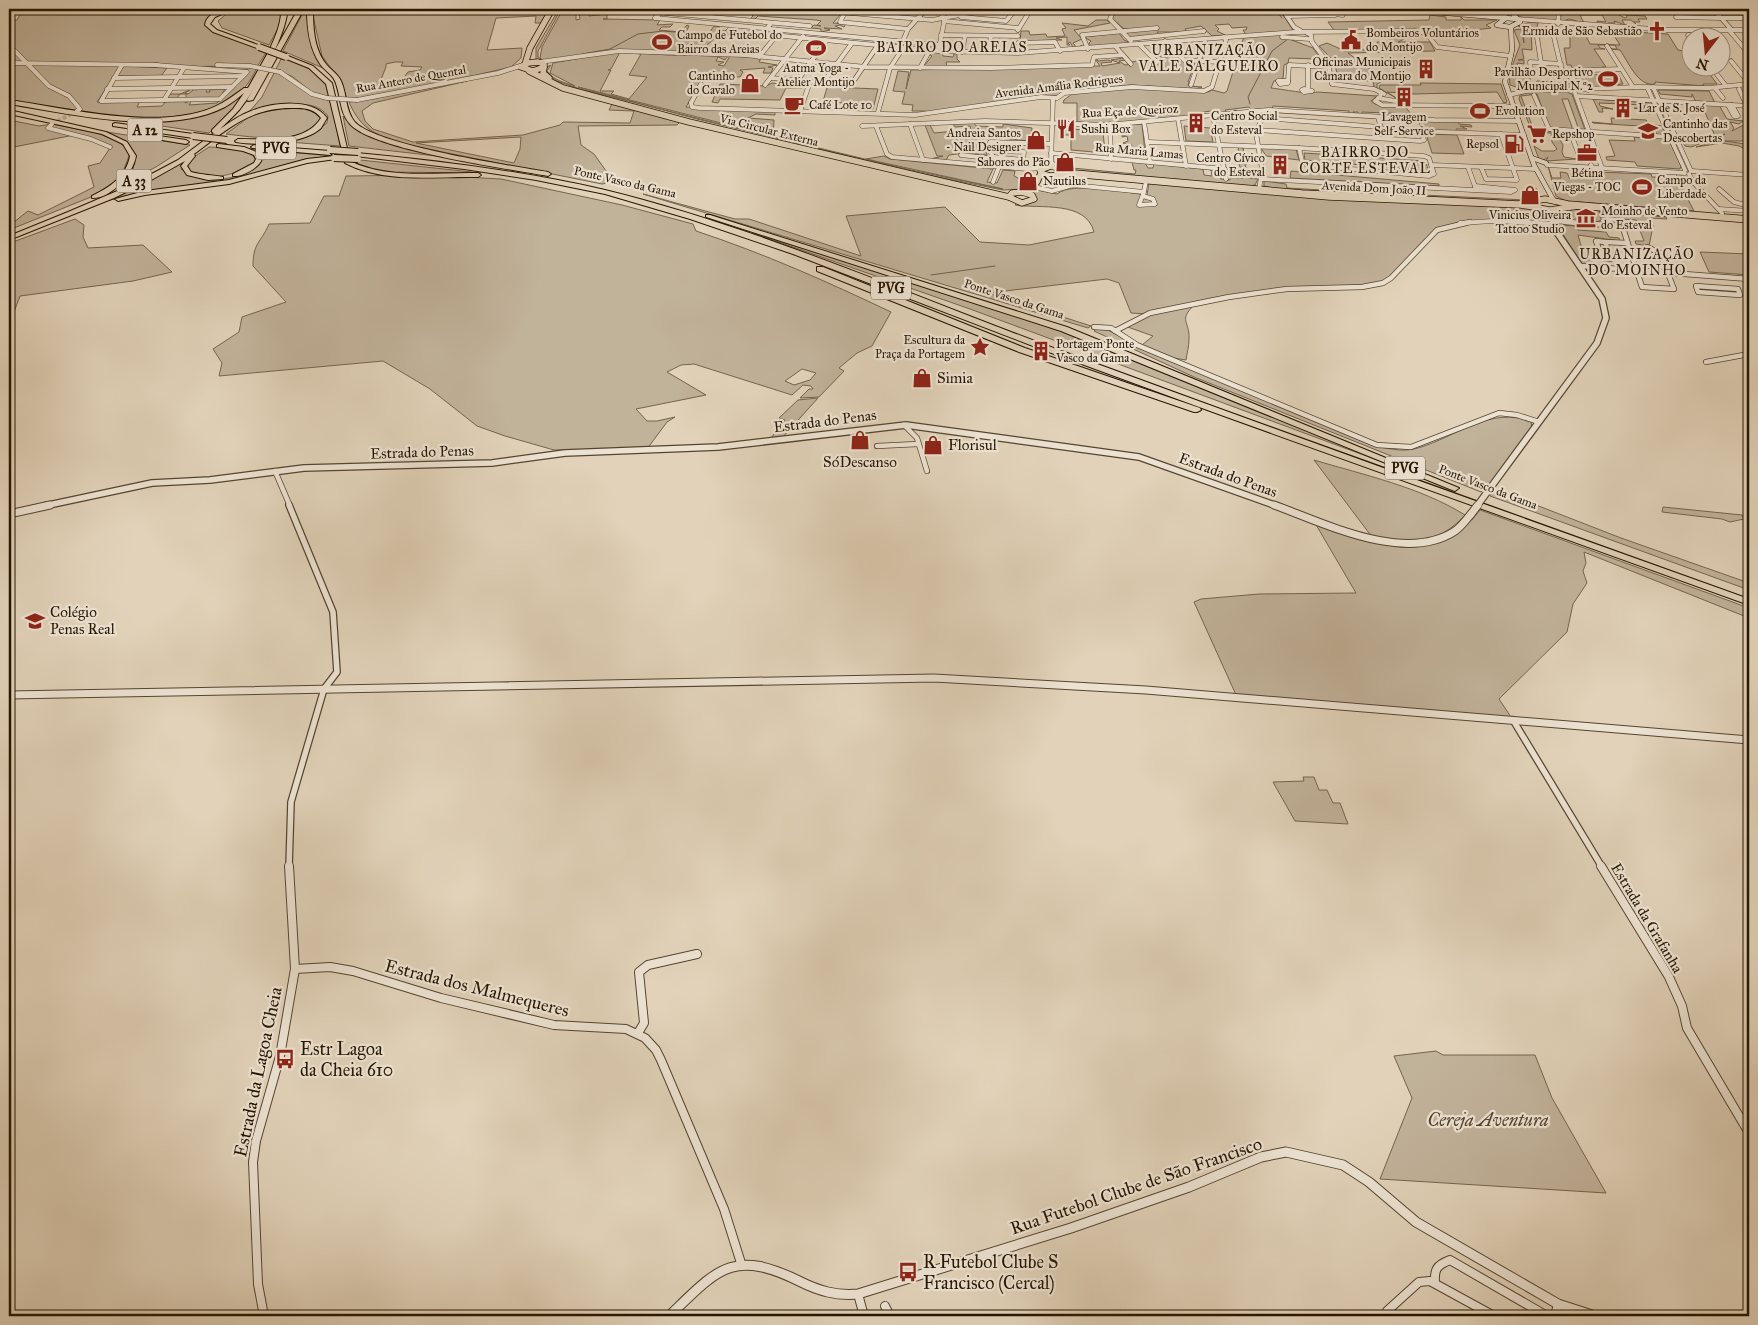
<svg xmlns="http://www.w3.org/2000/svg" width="1758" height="1325" font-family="'IM FELL Great Primer',serif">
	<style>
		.green { fill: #c1b29a; stroke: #74644e; fill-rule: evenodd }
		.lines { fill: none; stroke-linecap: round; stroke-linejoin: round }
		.stream { stroke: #70604a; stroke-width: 1 }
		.minor-tunnel { stroke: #bcac94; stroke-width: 4; stroke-dasharray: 4 2; stroke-linecap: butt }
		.minor-far3-casing { stroke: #55442f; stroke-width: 5 }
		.minor-far2-casing { stroke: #55442f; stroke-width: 6 }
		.minor-far1-casing { stroke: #55442f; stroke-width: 8 }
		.minor-casing { stroke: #55442f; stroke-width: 10 }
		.tertiary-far3-casing { stroke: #55442f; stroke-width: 5.5 }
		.tertiary-far2-casing { stroke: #55442f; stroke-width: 8 }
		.tertiary-far1-casing { stroke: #55442f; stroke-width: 9 }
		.tertiary-casing { stroke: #55442f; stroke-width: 11 }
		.secondary-casing { stroke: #261501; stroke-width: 5.5 }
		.primary-casing { stroke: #261501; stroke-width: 7 }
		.motorway-casing { stroke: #261501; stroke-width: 2 }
		.minor-far3 { stroke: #ece2d2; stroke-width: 4 }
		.minor-far2 { stroke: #ece2d2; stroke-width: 4.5 }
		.minor-far1 { stroke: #ece2d2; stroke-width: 5.5 }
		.minor { stroke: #ece2d2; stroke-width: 8 }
		.tertiary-far3 { stroke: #ece2d2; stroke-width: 4.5 }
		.tertiary-far2 { stroke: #ece2d2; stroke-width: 5.5 }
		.tertiary-far1 { stroke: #ece2d2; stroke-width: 7 }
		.tertiary { stroke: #ece2d2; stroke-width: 9 }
		.secondary { stroke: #ece2d2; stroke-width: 4.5 }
		.primary { stroke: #e1d2b9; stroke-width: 5.5 }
		.motorway { fill: #e1d2b9; fill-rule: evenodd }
		.minor-bridge-casing { stroke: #55442f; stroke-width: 5; stroke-linecap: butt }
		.tertiary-bridge-far1-casing { stroke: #55442f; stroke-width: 8; stroke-linecap: butt }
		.tertiary-bridge-casing { stroke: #55442f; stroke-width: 9; stroke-linecap: butt }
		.motorway-bridge-casing { stroke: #261501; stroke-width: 8; stroke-linecap: butt }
		.minor-bridge { stroke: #ece2d2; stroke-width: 4 }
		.tertiary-bridge-far1 { stroke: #ece2d2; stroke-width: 5.5 }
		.tertiary-bridge { stroke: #ece2d2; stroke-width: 7 }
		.motorway-bridge { stroke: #e1d2b9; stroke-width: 6 }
		.labels { text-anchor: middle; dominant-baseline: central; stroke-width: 4.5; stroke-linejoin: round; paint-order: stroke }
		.far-poi-label { font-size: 12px; fill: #261501; stroke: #ece2d2; text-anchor: start }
		.far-street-label { font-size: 12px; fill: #261501; stroke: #ece2d2 }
		.far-neighbourhood-label { font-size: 14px; letter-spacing: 1px; fill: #261501; stroke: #ece2d2 }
		.shield { fill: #ece2d2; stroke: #615240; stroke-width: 1 }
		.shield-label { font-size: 14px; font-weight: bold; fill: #261501 }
		.poi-label { font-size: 15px; fill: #261501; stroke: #ece2d2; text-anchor: start }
		.street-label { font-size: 15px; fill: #261501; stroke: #ece2d2 }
		.near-street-label { font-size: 18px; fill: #261501; stroke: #ece2d2 }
		.near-poi-label { font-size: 18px; fill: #261501; stroke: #ece2d2; text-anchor: start }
		.near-park-label { font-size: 18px; font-style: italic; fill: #54442f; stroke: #ece2d2 }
	</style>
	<rect width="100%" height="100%" fill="#e1d2b9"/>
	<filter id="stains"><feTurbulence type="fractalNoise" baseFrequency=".004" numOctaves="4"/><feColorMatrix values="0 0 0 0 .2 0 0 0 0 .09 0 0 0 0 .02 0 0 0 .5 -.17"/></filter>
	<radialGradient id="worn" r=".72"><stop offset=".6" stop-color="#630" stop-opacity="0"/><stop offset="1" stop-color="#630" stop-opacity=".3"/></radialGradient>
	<g class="green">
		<path d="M23 9H228L220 11 208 22 210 28 267 51 257 67 118 66 120 67 97 102 140 101 137 107 162 106 166 101 186 100 185 103 192 100 189 105 217 103 248 70 167 67 232 66 257 68C252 77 247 87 239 93 185 136 85 112 22 102L9 99V21L17 20Z"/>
		<polygon points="252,9 267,9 280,14 282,21 269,45 222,28 218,21 225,15"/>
		<polygon points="305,9 309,9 308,17 323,68 283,51"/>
		<path d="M314 9H550L541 23H535L536 16 496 18 487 50 522 48 521 58 511 67 376 98 467 81 373 103 362 111 365 121 373 129 413 142 523 135 560 125 563 122 630 123 634 111 609 110 612 104 680 122 677 125 578 126 581 145 594 154 614 182 602 184 403 144C375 134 361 130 349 102L357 101 347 99 341 82 322 56 313 16ZM395 62H403L401 66 422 67 420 70 408 72 400 83 380 82 386 67V64ZM521 137 520 149 514 163 416 143Z"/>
		<path d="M559 9H561L538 51V57L544 61 540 58 542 47 563 9H577L572 12 576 13V20L580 19 579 12 589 13V16L607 14V19H603L660 20 657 25 673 24 670 27H662L659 30 681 32 687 25 689 26 686 32 709 33 714 26 720 27 717 30 725 31 728 28H733L730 31 733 32 727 35 744 34 739 33C743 31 752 31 756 31L753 36 760 37 719 34 703 49 717 51 716 53 737 54H697L700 51 694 50 695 46H689L685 54 612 50 552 62 536 60V48Z"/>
		<polygon points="676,9 789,9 839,13 841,14 833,23 846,24 844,27 840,25 835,26 842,29 824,28 830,30 821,32 821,29 811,28 814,25 821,26 817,25 821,21 816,20 758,16 754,20 749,20 753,16 751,14 724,9 720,12 700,10 699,13 695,12 696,10"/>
		<path d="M1117 9H1279L1293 30 1288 35 1289 39 1313 48 1324 64 1314 63V59L1289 58 1288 63 1284 65 1283 79 1274 81 1271 88C1282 89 1310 95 1317 92L1377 96 1371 101C1379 109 1394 106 1404 105L1411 114 1362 112V114H1359L1358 112H1353L1356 114H1349V111L1273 106 1272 109 1252 111 1249 107 1225 110 1228 113 1236 110 1237 112 1215 115 1211 111 1196 113 1198 116 1108 124 1077 122V103H1063L1064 100 1072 94 1126 88 1208 92 1212 90 1224 93 1227 91 1245 33 1243 30H1246L1247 27 1232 28 1229 24 1215 25 1219 29 1217 31 1225 35 1212 36 1201 26 1185 29 1187 32H1157L1160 35 1131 38 1126 33 1159 28 1124 29 1112 18Z"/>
		<path d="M1512 9H1558L1556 21C1542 20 1520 23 1512 9Z"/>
		<polygon points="1562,9 1617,9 1619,15 1625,18 1627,17 1626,15 1645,16 1647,19 1638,19 1640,22 1634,22 1636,24 1631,20 1622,20 1625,25 1614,21 1615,23 1608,23 1610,26 1599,25 1597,21 1606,22 1602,15 1580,15 1584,23 1569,19 1560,22"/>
		<polygon points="1430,15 1446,17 1446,20 1461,20 1461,17 1464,20 1497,20 1486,25 1491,28 1474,30 1334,30 1328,22 1429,20"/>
		<polygon points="1096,20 1107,20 1110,23 1074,30 1082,39 1073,43 1077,48 1081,48 1081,45 1084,48 1074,49 1070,42 1068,43 1070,45 1067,45 1067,37 1056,38 1062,40 1020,41 1021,31 1029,31 1030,35 1046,34 1047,37 1065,36 1062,29 1066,28 1062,23 1088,26"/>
		<polygon points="1531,22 1538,23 1537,27 1540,30 1531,31 1532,50 1522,49 1524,59 1518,60 1524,60 1524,64 1517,63 1518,71 1530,72 1530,86 1537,87 1537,81 1576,84 1580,88 1526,90 1510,85 1509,74 1520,45 1514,30 1521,29 1524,43 1523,28 1518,26"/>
		<path d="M1563 31 1585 34 1590 44 1620 45 1613 34H1616L1615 31 1668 34 1678 50 1690 52V68H1705L1717 84H1703L1704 86 1655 82V84C1638 87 1629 63 1620 50L1611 49H1617L1615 45H1598L1600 48 1605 49H1594L1606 67H1602L1603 69 1572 68 1571 65H1567L1564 48H1570V36L1563 35Z"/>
		<polygon points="1119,33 1124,40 1131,43 1091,47 1089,43 1091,41 1084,37"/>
		<polygon points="1386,33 1394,33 1404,39 1398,42 1430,42 1435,51 1348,53 1378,75 1381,82 1377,84 1377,88 1374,87 1373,81 1349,80 1348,74 1337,73 1334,61 1319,46 1327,43 1345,51 1379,49 1377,42 1391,43 1390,39 1392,37"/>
		<path d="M620 51 667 55 728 56 725 60 718 57 716 61 724 62 718 65 724 66 730 56 761 58 759 62 777 65 768 67 773 68 771 73H763L765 68 740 70 743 72 740 77 704 75 686 107 775 112V115L756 114 748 118 774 120 773 136 578 87 697 119 911 170 1003 189 866 159 884 156 890 159 993 169 987 182 997 183 1003 170 1015 171 1014 176 1020 179 1019 181 1030 183 1023 189 1003 190 913 172 580 89 557 81 546 73 547 67 551 65 547 71C553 80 565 83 575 86L550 73 553 63ZM620 52 641 54 629 75 647 77 629 99 611 94 614 91H600L611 70H608L611 69Z"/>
		<polygon points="932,52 942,53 943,56 953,57 954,54 957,54 957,59 960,62 946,62 947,67 924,66 932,56 930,55"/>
		<polygon points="1163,53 1164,58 1176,55 1181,60 1195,63 1188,82 1191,82 1188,84 1189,86 1202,87 1195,89 1130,85 1061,92 1059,96 1044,95 926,113 926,111 912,111 913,105 902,104 905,92 893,91 898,71 909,72 906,89 911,70 1100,66 1095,59 1096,58 1098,61 1109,60 1112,62 1101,63 1102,66 1120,63 1111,60 1123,58 1125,60 1119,61 1125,65 1133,64 1129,60 1132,62 1141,60 1143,63 1164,61 1160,56 1154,57 1152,54"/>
		<path d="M282 57C307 67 322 71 332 98L313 93 293 77 276 69Z"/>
		<polygon points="124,66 167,68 161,76 116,76"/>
		<path d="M275 71 281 73 303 89 331 99 340 146 275 141C294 137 312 136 327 123L328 116C313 95 270 107 249 112L262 97Z"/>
		<polygon points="1587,71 1592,75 1613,73 1618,74 1623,84 1590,87 1567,73"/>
		<polygon points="793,82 804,84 800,86 802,88 786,88 780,100 720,99 718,103 712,102 720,84 766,86 772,83 790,85"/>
		<polygon points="1420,83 1501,84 1507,102 1504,103 1497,92 1414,94 1387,92 1401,101 1379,88 1380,85 1421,85"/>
		<polygon points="831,87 878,89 873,109 843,108 843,103 823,101 827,88"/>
		<polygon points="196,88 195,90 208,88 206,92 210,92 209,90 225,89 220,98 186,98 186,94 180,94 176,99 167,99 170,94 180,94 190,90 185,93 188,94"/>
		<polygon points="1658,90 1709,91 1715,103 1696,102 1692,94 1692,97 1660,94"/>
		<path d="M1528 92H1566L1572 94 1585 130H1579L1568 99H1562L1573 130 1550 129 1537 94 1521 96 1533 128C1548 129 1556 132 1563 145L1562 152 1564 157 1577 159 1546 161 1548 157 1544 160 1539 159 1534 146 1542 151H1554L1557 149 1552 142 1551 133 1533 132 1531 129 1519 99 1520 95Z"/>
		<path d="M243 96 232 110 209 133 108 118C153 123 204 120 243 96Z"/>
		<polygon points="1593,99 1652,103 1656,113 1648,114 1646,110 1634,108 1645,108 1644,105 1599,103 1600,106 1613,109 1602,108 1603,112 1599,112"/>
		<polygon points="1702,105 1719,105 1727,119 1743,121 1739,124 1730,122 1734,128 1732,131 1749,122 1746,138 1742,141 1725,141 1745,144 1745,148 1749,151 1739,146 1722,143 1696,147 1717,141 1725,134 1691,147 1685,146 1681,139 1704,140 1715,136"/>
		<path d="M296 106 314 110 322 119C309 146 251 137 226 134L253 114Z"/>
		<polygon points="343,116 352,126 373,137 480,161 349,146"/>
		<polygon points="1611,118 1646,120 1649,124 1662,126 1666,135 1657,135 1654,127 1593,123 1592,122 1612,124"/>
		<polygon points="9,120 39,126 52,124 97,133 116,140 127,149 129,156 121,177 110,186 91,197 9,230 9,226 28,211 38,215 94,187 88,166 100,163 110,148 103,143 74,135 9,148"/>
		<polygon points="1418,120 1457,121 1459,124 1471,125 1472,127 1460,126 1467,129 1456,129 1457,132 1422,131"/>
		<polygon points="974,123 976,126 1003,127 1003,124 1032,128 1031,138 1028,138 1028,141 982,136 987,155 965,153 949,155 946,160 930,159 943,156 937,156 925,125 930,125 934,133 956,131 958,135 955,136 958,142 961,142 960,138 980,136 977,130 971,130 970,126 955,127 953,124"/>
		<polygon points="1142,124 1145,152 1124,150 1124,148 1130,148 1132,145 1123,143 1128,141 1127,136 1122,137 1122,135 1126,135 1124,129 1121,131 1121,128 1116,127 1114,131 1114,126"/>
		<polygon points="1184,126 1210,128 1213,142 1186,141"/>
		<polygon points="1071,129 1103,131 1105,153 1071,150 1071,135 1063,135 1063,130"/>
		<polygon points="107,132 190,145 156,167 115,187 133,169 136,155 129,144"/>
		<polygon points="1426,134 1457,135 1464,154 1432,153"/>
		<polygon points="1634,137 1668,138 1681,166 1680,169 1637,166 1635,162 1607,160 1606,157 1615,156 1609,140 1635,141"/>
		<path d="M209 147C222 148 255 146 256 163 236 175 213 181 190 172L188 165 191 159Z"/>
		<polygon points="1240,147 1243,148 1247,164 1245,164 1248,178 1258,179 1255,185 1249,186 1255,186 1255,188 1072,172 1057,166 1054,162 1070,169 1059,163 1059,157 1062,157 1063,163 1072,168 1135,174 1136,170 1134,170 1132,162 1145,163 1148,168 1153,168 1154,164 1203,169 1204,175 1212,176 1211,170 1205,169 1219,170 1221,179 1230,180 1230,178 1244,178 1239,164 1241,162 1238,149"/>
		<polygon points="1261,148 1296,149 1299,160 1266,156"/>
		<path d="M250 149 335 156 302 160 223 182 169 188 110 200 184 162 181 169C199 185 252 182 262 158L259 153Z"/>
		<polygon points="1304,153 1425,161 1429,171 1305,160"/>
		<polygon points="351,159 481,173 383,172 360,167"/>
		<polygon points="1548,166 1552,178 1561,178 1560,172 1567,173 1570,179 1569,177 1599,179 1596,172 1651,174 1652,177 1678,178 1676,174 1684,175 1689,182 1679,182 1694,211 1566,201 1556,196"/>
		<polygon points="1291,171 1439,184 1439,186 1290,178"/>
		<path d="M428 175 501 179 622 205 693 224 696 231C763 253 828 282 891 312L872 346 857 353 839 368 844 371 819 397 800 398 809 389H813L811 386 803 385 792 395 694 364 681 365 667 372 706 395 636 409 647 421H657L675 417 667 422 647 449 554 450 505 436 477 426 430 389 383 361 219 376 222 363 213 349 239 332 242 317 286 302 253 266C253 242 261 243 269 224L310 223 324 196H339L346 176ZM802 369 816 373 810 380 794 385 785 381Z"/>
		<polygon points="1264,181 1286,184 1287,188 1357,192 1356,187 1360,187 1361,192 1525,200 1534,196 1531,188 1537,189 1539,193 1531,200 1519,203 1270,190 1263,186 1279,190 1264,186"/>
		<path d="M1149 182 1525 207 1542 212 1545 223 1537 225C1505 224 1465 215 1437 230L1391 278 1373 285 1287 289 1194 305C1178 321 1190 321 1189 339 1189 346 1187 353 1186 360L1174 358 1142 345 1153 336 1125 326 1148 314 1131 313 1119 283 1107 279 988 293 1091 326 1088 328 643 194 735 219H749L861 256 846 216 945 207 980 242 1029 245 1094 232C1086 200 1039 209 1015 205L1018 202H1030L1032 189 1057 194C1072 181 1128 193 1147 195Z"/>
		<polygon points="1574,209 1595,211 1589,209 1661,216 1599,211 1601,220 1597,222 1560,219 1561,213"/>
		<polygon points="1600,212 1666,217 1667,219 1651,218 1653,226 1649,246 1636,244 1635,241 1644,241 1636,220 1602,218"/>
		<polygon points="75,219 84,225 83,237 88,248 143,245 172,272 133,281 20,296 14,312 9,312 9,254 13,242"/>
		<polygon points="1557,225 1576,226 1578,230 1606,232 1609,237 1619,238 1620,241 1578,235 1585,259 1591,260 1594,266 1582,264"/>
		<polygon points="753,233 1043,322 1385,463 970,309"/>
		<polygon points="1700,252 1749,254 1749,275 1709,272"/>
		<path d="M1100 326 1144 349 1369 444C1385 448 1402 453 1418 448 1456 437 1492 405 1531 422L1532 429 1491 487 1486 486 1481 492 1194 377 1094 331Z"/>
		<polygon points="818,398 782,438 771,438 785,420 779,418 798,400"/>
		<path d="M1314 460C1364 475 1420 487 1465 515 1436 547 1411 541 1372 537Z"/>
		<polygon points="1495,489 1621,538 1749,583 1749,590 1490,496"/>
		<polygon points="1663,507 1742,515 1744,519 1730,522 1722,519 1662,512"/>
		<path d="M1480 510 1749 608V618L1584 552 1586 563 1583 571 1587 583 1573 604 1567 632 1499 699 1513 720 1237 697 1194 602 1201 599 1259 594 1356 593 1315 523C1372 541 1436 569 1480 510Z"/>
		<polygon points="1303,777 1314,777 1319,790 1327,790 1333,803 1340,803 1348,824 1295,821 1273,782 1304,781"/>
		<polygon points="1436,1051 1443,1055 1535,1055 1552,1098 1606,1193 1380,1179 1412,1098 1394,1056"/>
	</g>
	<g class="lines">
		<g class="stream">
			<polyline points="1275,9 1282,18"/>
			<polyline points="582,54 610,49 638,34 663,31 700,34"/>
			<polyline points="1250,104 1248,97 1272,51 1288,39"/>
			<polyline points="931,275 995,266"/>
		</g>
		<polyline class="minor-tunnel" points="52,124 77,111"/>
		<defs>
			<g id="minor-far3">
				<polyline points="664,9 655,18 939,45"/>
				<polyline points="804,9 932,20 993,9"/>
				<polyline points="895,9 924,12"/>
				<polyline points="1114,9 1110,19 1131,41"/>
				<polyline points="1282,9 1294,27 1301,31"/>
				<polyline points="1479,9 1508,18"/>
				<polyline points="1649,9 1653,12"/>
				<polyline points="1713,9 1731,29"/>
				<polyline points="846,10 840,22 908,29"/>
				<polyline points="577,11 655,12 810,26"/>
				<polygon points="1336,13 1343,15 1335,14"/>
				<polyline points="1287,16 1335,15"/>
				<polyline points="961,17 1006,21 1016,9"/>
				<polyline points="1676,17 1721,18"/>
				<polyline points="941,18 947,9"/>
				<polyline points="1721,18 1749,18"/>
				<polyline points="1517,19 1666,30 1749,30"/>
				<polyline points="944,21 1019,28"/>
				<polyline points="771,23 763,34 938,51 1018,53 1295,32 1416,31 1426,33 1437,47 1511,56"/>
				<polyline points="1558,24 1559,9"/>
				<polyline points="1728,29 1749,54"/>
				<polyline points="1018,30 1031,9"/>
				<polyline points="1307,33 1311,35 1312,42 1328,63 1332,84 1374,89 1384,94"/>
				<polyline points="941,35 1018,36"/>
				<polyline points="1688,35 1712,35 1717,38"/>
				<polyline points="1282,37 1310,39"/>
				<polyline points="1129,39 1204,31"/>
				<polyline points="1165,41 1184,60 1219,62"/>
				<polyline points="902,43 908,29 926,9"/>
				<polyline points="1018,43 1055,42 1060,51"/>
				<polyline points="1720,43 1726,50 1720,51"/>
				<polyline points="1139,44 1157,62"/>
				<polyline points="9,45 49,86 69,96 80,109 77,111"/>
				<polyline points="1115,46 1131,64"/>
				<polyline points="1607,46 1633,87"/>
				<polyline points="939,48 945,18"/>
				<polyline points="1088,49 1082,35 1157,28"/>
				<polyline points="962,52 965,36"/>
				<polyline points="988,52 991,36"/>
				<polyline points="759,57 776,36"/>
				<polyline points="1731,61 1749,83"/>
				<polyline points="540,62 619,51 745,55 866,67 991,68 1092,65 1094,57 1123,55"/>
				<polyline points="9,63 158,65"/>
				<polyline points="122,65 101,101 220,99 247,72 155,65"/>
				<polyline points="217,65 250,66"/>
				<polyline points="1308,65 1308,89"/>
				<polyline points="920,68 930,50"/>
				<polyline points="1712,68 1726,86"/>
				<polyline points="1531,71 1530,62 1561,64"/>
				<polyline points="1562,71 1621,69"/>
				<polyline points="1562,71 1588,90"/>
				<polyline points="280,72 312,94 327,98"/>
				<polyline points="1543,75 1536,31 1553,33 1562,71"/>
				<polyline points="114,78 242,76"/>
				<polyline points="771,78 851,85 878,45"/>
				<polyline points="797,81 826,41"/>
				<polygon points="1278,81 1288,81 1288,83 1280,84"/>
				<polyline points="1288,81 1289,65 1330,67"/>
				<polyline points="823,83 852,43"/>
				<polyline points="765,85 803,36"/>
				<polyline points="1191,85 1205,42"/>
				<polyline points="1647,87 1685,170"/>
				<polyline points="1653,87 1691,171"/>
				<polyline points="1715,88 1723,98"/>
				<polyline points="107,89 232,87"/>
				<polygon points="1304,89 1312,91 1304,92 1302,90"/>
				<polyline points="1739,89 1747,106"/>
				<polyline points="1381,92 1380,97 1375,101 1382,105 1505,106 1514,108"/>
				<polyline points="1575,93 1602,168"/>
				<polyline points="1509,95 1526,91 1638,87 1709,88 1749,84"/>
				<polyline points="1534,95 1549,129 1670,137"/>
				<polyline points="1576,96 1749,106"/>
				<polyline points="1378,98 1401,102"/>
				<polyline points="1053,99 1051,162 1056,167"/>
				<polyline points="164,100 184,68"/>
				<polyline points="357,100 498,73 523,65"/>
				<polyline points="691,103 692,107 700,108 915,115 1041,97 1057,98 1064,93 1132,87 1204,91 1212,87 1226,40 1224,37"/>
				<polyline points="691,103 701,84"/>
				<polyline points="1728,105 1734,116 1738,116 1732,105"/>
				<polyline points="800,111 810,82"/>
				<polyline points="878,112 890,68 903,48"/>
				<polyline points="1213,116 1226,179"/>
				<polyline points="1378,117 1381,128 1386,130 1524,135"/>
				<polyline points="1262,118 1380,127"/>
				<polyline points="1178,119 1186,166"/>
				<polyline points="1144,122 1150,162"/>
				<polyline points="52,124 48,128 91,139 110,147"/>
				<polyline points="910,124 923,160"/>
				<polyline points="1110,124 1111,159"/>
				<polyline points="862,126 985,121 1107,125 1268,110 1434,120 1519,121"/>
				<polyline points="876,126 887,154 892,157 1027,169 1043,168"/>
				<polyline points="1257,130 1420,141 1424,140 1422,132"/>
				<polyline points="1570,131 1578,153"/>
				<polyline points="1148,142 1299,148"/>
				<polygon points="1299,148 1424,156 1429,158 1434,174 1429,176 1307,165 1302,161"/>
				<polyline points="990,150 1024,152 1023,160 994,157"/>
				<polyline points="1051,153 1225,169"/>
				<polyline points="961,155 995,159"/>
				<polyline points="1431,165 1536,169"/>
				<polyline points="1547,165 1685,173"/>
				<polyline points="998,166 989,149 990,142 1051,144"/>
				<polyline points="1468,167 1476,189"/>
				<polyline points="1481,167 1486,179 1517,180 1501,134"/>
				<polyline points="1692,171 1749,175"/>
				<polyline points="1689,174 1693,182 1722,213"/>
				<polyline points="1573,175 1595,176 1591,165"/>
				<polyline points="1261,179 1511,192 1515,190 1475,186"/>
				<polyline points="993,182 999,167"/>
				<polyline points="1034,187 1052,191 1073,185 1144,192 1146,181"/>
				<polyline points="1719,189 1734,202 1749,206"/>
				<polyline points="1259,190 1262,169 1256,133 1263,116"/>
				<polyline points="1143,196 1153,199 1155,204 1139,205 1144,192"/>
				<polyline points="1719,209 1749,211"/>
				<polyline points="1552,221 1582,223"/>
				<polyline points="1460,223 1493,221 1537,223"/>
				<polyline points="1608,223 1607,219 1620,220 1621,223"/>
			</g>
			<g id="minor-far2">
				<polyline points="1516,222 1553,224"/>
				<polyline points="1565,222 1622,226"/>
				<polyline points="1608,222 1609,225"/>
				<polyline points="1621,222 1642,287 1674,289 1660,253 1647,247"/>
				<polygon points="1596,241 1605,242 1611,259 1602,258"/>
				<polyline points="1605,242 1627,243"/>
				<polyline points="1581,266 1749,279"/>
				<polygon points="1696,286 1738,289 1740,295 1698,292"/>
				<polyline points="1094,327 1111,328 1137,345 1377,445 1411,447 1499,413 1517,415 1539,422"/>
				<polyline points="1115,331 1150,313 1229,297 1287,289 1362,287 1383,283 1391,278 1437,230 1470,222"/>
				<polyline points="1706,362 1749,354"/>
				<polyline points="904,425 917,438 927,471"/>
				<polyline points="877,446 918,444"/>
				<polyline points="275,471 290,506"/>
			</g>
			<g id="minor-far1">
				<polyline points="289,505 333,612 337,672 324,689 291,802 289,867"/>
				<polyline points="1513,720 1602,867"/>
			</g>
			<g id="minor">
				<polyline points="1601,866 1669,977 1682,1006 1687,1028 1749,1133"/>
				<polyline points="295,969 330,967 353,971 441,998 554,1025 626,1029 645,1038 656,1050 661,1060 724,1209 741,1263"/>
				<polyline points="638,1033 644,1023 639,972 648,965 697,954"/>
				<path d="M1435 1283C1434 1269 1437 1265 1450 1260L1547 1316"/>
				<polyline points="858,1294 864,1316"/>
				<polyline points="885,1306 890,1316"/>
				<polyline points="264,1316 258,1284 253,1162 256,1141 280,1056 295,969 289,866"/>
				<polyline points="1386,1316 1387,1311 1419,1282 1430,1281 1494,1316"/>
				<polyline points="1555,1316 1558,1304"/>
			</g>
			<polyline id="tertiary-far3" points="1541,208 1551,217 1553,223"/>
			<g id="tertiary-far2">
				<polyline points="1491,487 1597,343 1606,318 1602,299 1556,231 1553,222"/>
				<polyline points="44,506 152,483 210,480 304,468 492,463 565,453 718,447 906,425 1139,457 1277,506"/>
			</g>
			<g id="tertiary-far1">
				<path d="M1274 505C1324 523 1405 564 1455 531 1461 527 1466 520 1471 514"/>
				<polyline points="9,514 50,505"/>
				<polyline points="9,695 934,678 1146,690 1749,740"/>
			</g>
			<path id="tertiary" d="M669 1316C717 1270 732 1248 799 1281 819 1291 836 1296 858 1294L1071 1228 1189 1187 1261 1157 1286 1152 1343 1165 1369 1182 1416 1222 1558 1304 1595 1316"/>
			<g id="secondary">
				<polyline points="1399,9 1506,18"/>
				<polyline points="1509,9 1520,22 1510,27 1497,25 1506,18 1516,19"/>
				<polyline points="1511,27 1512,50 1505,82 1534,165 1554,201"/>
				<polyline points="1532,158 1546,163"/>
			</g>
			<g id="primary">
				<polygon points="538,62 544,64 544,67 533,71 521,67 528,63"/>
				<polyline points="525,64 530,48 552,9"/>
				<polyline points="544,67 543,73 549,78"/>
				<polyline points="529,71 563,88 689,122 1009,197"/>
				<polyline points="1021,191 1037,182 1041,173"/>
				<polygon points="1022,192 1032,195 1034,199 1022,203 1009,197 1012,193"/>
				<polyline points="1749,219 1568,204 1545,199 1518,204 1302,193 1074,173 1051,166 1040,170 1041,173 1050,176 1072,174 1329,197 1521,205 1550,210 1578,206 1749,220"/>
			</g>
			<g id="motorway">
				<path d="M226 9H234L215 17 210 24 217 30 261 46V48H257L213 32 205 25C206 15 217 11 226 9Z"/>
				<path d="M271 9H278L287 14C283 41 257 87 240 109 234 116 227 122 220 129 230 122 240 115 251 111 272 103 312 97 327 118 325 121 323 125 321 128 305 144 257 146 236 142L235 141 238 139C264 139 305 144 321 118 315 110 307 108 297 108 251 106 228 129 194 154L195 156 187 166 191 172C202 175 213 175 223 177V179L208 180 187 175 181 166 185 161 153 179 114 198 9 240V236L68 212 129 186 178 160 214 133 212 132V130L233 109 244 93C238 98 232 103 225 107 166 137 72 114 9 104V100C68 108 168 134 222 103 229 99 237 93 244 88H248C260 66 278 40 281 15Z"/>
				<polygon points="298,9 304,9 253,100 248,101 247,100"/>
				<path d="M307 9H313C313 27 314 49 326 64 331 70 338 74 341 81 347 94 345 109 354 121 373 145 512 166 548 172L551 174 548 176C510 169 372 150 350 124 339 112 341 95 335 81 332 74 324 70 320 64 309 48 307 28 307 9Z"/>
				<path d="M284 56H288L313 66 332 83 350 161C388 180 437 172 478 173L481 175 478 177C434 176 385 184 345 163L326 84 309 68 284 58Z"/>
				<path d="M9 110 106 132 127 142 136 156C133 174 111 199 92 198V196C110 187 126 177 130 156L123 144 102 134 9 114Z"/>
				<polygon points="115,123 193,134 196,136 193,138 113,126 113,124"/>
				<polygon points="152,135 186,140 189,142 186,144 150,138 150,136"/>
				<path d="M219 144 244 147 259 153 262 159C259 168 242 177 233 176V174L254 163 256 159 254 155 243 151 217 147V145Z"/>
				<polygon points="254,145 330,151 333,153 330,155 252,148 251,147"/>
				<path d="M357 153C440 161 523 171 605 190 764 229 916 298 1070 354 1296 437 1523 518 1749 599V605L1221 415 1046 351 793 254 690 219 605 194 536 180 464 169 355 156V154Z"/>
				<polygon points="334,156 336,157 336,159 307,163 229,184 145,195 118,201 115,199 145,191 229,180 307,159"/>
				<polygon points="706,215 710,215 1067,327 1459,488 1455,491 1452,490 1061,331 706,217"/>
				<polygon points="817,267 823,267 1025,348 1200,408 1201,410 1197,412 1194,412 1019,352 817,271"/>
			</g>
		</defs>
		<use href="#minor-far3" class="minor-far3-casing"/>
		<use href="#minor-far2" class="minor-far2-casing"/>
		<use href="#minor-far1" class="minor-far1-casing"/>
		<use href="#minor" class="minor-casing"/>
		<use href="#tertiary-far3" class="tertiary-far3-casing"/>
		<use href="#tertiary-far2" class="tertiary-far2-casing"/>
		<use href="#tertiary-far1" class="tertiary-far1-casing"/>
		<use href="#tertiary" class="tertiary-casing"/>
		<use href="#secondary" class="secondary-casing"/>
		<use href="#primary" class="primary-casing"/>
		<use href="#motorway" class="motorway-casing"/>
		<use href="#minor-far3" class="minor-far3"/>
		<use href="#minor-far2" class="minor-far2"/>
		<use href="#minor-far1" class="minor-far1"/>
		<use href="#minor" class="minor"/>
		<use href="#tertiary-far3" class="tertiary-far3"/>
		<use href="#tertiary-far2" class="tertiary-far2"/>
		<use href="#tertiary-far1" class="tertiary-far1"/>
		<use href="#tertiary" class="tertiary"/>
		<use href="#secondary" class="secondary"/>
		<use href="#primary" class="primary"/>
		<use href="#motorway" class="motorway"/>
		<defs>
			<g id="minor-bridge">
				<polyline points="250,66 280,72"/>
				<polyline points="327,98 357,100"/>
			</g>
			<polyline id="tertiary-bridge-far1" points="1477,506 1491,487"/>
			<polyline id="tertiary-bridge" points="1471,514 1478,505"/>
			<g id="motorway-bridge">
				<polyline points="259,47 286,57"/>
				<polyline points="193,136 227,140"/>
				<polyline points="330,150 358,152"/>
				<polyline points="334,158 358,159"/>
			</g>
		</defs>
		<use href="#minor-bridge" class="minor-bridge-casing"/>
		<use href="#tertiary-bridge-far1" class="tertiary-bridge-far1-casing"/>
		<use href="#tertiary-bridge" class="tertiary-bridge-casing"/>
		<use href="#motorway-bridge" class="motorway-bridge-casing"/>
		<use href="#minor-bridge" class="minor-bridge"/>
		<use href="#tertiary-bridge-far1" class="tertiary-bridge-far1"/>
		<use href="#tertiary-bridge" class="tertiary-bridge"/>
		<use href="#motorway-bridge" class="motorway-bridge"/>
	</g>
	<defs>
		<symbol id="church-bare" viewBox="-9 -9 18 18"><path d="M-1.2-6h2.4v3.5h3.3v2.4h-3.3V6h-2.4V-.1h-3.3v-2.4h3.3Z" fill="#8f2418" stroke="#ece2d2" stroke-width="2.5" paint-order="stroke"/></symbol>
		<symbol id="civic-bare" viewBox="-9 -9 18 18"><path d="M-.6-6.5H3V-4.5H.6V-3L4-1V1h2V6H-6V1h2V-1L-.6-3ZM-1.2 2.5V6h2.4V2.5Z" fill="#8f2418" stroke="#ece2d2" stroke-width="2.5" paint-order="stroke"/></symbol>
		<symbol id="stadium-bare" viewBox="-9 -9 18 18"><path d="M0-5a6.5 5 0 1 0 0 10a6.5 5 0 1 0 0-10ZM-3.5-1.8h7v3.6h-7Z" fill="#8f2418" stroke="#ece2d2" stroke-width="2.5" paint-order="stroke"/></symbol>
		<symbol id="building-bare" viewBox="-9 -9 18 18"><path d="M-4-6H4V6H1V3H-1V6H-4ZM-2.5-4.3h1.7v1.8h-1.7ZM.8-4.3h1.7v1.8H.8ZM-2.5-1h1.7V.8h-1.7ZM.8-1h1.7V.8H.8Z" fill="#8f2418" stroke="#ece2d2" stroke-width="2.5" paint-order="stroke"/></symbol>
		<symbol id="shop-bare" viewBox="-9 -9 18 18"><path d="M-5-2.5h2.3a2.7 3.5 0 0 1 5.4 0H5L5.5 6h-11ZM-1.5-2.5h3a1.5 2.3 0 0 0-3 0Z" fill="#8f2418" stroke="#ece2d2" stroke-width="2.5" paint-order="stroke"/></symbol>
		<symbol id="cafe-bare" viewBox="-9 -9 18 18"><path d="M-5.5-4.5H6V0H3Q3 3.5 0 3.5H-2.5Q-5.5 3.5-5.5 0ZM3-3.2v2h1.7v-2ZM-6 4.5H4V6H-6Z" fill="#8f2418" stroke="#ece2d2" stroke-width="2.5" paint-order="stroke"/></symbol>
		<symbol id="restaurant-bare" viewBox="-9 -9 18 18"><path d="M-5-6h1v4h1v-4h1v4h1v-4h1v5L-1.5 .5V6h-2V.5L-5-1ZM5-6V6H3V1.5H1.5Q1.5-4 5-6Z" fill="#8f2418" stroke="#ece2d2" stroke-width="2.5" paint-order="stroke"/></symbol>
		<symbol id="school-bare" viewBox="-9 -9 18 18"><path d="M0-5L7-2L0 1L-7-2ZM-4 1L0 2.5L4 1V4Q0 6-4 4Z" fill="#8f2418" stroke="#ece2d2" stroke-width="2.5" paint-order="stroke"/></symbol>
		<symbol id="supermarket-bare" viewBox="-9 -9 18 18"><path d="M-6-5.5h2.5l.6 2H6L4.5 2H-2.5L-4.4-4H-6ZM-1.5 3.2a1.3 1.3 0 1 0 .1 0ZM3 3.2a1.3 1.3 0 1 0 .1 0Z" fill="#8f2418" stroke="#ece2d2" stroke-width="2.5" paint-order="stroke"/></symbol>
		<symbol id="fuel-bare" viewBox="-9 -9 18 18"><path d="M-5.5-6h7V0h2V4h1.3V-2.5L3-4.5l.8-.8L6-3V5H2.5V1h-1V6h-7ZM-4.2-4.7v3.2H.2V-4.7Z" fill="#8f2418" stroke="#ece2d2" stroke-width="2.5" paint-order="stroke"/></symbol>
		<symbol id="office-bare" viewBox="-9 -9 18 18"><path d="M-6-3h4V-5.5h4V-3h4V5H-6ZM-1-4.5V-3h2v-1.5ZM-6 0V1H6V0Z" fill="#8f2418" stroke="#ece2d2" stroke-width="2.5" paint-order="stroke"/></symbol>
		<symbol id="museum-bare" viewBox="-9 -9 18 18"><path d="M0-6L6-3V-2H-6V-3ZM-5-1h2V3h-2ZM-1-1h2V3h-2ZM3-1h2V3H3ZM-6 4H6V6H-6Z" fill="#8f2418" stroke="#ece2d2" stroke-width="2.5" paint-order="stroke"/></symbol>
		<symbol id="sight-bare" viewBox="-9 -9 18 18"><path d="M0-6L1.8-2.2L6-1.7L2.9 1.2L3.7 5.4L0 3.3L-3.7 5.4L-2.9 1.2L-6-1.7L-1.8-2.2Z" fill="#8f2418" stroke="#ece2d2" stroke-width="2.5" paint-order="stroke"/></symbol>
		<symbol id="bus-bare" viewBox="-9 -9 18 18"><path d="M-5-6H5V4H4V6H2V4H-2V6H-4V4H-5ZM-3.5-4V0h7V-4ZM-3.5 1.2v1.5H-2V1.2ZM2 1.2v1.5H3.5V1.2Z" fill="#8f2418" stroke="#ece2d2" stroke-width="2.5" paint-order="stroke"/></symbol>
	</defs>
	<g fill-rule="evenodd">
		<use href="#church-bare" x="1643" y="17" width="28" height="28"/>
		<use href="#civic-bare" x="1337" y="26" width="28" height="28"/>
		<use href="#stadium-bare" x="648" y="28" width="28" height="28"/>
		<use href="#stadium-bare" x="802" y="34" width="28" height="28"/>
		<use href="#building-bare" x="1412" y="55" width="28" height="28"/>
		<use href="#stadium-bare" x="1594" y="65" width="28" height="28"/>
		<use href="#shop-bare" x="736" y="69" width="28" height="28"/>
		<use href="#building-bare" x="1390" y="83" width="28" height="28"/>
		<use href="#cafe-bare" x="780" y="91" width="28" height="28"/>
		<use href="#building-bare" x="1609" y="94" width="28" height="28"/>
		<use href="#stadium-bare" x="1466" y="97" width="28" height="28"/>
		<use href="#building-bare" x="1182" y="109" width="28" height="28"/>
		<use href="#restaurant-bare" x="1052" y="115" width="28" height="28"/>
		<use href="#school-bare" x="1634" y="117" width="28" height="28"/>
		<use href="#supermarket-bare" x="1523" y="120" width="28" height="28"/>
		<use href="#shop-bare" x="1022" y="126" width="28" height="28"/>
		<use href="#fuel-bare" x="1500" y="130" width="28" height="28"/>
		<use href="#office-bare" x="1573" y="139" width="28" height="28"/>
		<use href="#shop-bare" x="1051" y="148" width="28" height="28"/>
		<use href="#building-bare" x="1266" y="151" width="28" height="28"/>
		<use href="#shop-bare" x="1014" y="167" width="28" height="28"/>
		<use href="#stadium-bare" x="1628" y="173" width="28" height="28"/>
		<use href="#shop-bare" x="1516" y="181" width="28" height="28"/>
		<use href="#museum-bare" x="1572" y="204" width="28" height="28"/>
		<use href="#sight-bare" x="966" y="333" width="28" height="28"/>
		<use href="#building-bare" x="1027" y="337" width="28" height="28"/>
		<use href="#shop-bare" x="908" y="364" width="28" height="28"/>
		<use href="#shop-bare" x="846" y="426" width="28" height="28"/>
		<use href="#shop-bare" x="919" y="431" width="28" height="28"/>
		<use href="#school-bare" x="21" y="607" width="28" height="28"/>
		<use href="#bus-bare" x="271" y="1045" width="28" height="28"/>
		<use href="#bus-bare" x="894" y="1258" width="28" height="28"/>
	</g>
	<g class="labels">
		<g class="far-poi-label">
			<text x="1642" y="31" text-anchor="end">Ermida de São Sebastião</text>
			<text x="1366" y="33">Bombeiros Voluntários<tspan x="1366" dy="14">do Montijo</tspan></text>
			<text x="677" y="35">Campo de Futebol do<tspan x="677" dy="14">Bairro das Areias</tspan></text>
			<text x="1411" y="62" text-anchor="end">Oficinas Municipais<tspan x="1411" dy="14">Câmara do Montijo</tspan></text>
			<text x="816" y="68" text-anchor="middle">Aatma Yoga -<tspan x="816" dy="14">Atelier Montijo</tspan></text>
			<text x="1593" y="72" text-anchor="end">Pavilhão Desportivo<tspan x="1593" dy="14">Municipal N.º2</tspan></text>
			<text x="735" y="76" text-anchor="end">Cantinho<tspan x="735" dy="14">do Cavalo</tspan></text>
			<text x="809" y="105">Café Lote 10</text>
			<text x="1638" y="108">Lar de S. José</text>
			<text x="1495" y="111">Evolution</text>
			<text x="1211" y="116">Centro Social<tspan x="1211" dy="14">do Esteval</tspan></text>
			<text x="1404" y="117" text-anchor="middle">Lavagem<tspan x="1404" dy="14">Self-Service</tspan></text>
			<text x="1663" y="124">Cantinho das<tspan x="1663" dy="14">Descobertas</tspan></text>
			<text x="1081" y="129">Sushi Box</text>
			<text x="1021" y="133" text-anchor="end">Andreia Santos<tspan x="1021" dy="14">- Nail Designer</tspan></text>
			<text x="1552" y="134">Repshop</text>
			<text x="1499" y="144" text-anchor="end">Repsol</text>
			<text x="1265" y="158" text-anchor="end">Centro Cívico<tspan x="1265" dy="14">do Esteval</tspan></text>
			<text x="1050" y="162" text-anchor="end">Sabores do Pão</text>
			<text x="1587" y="173" text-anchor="middle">Bétina<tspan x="1587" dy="14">Viegas - TOC</tspan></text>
			<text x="1657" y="180">Campo da<tspan x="1657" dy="14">Liberdade</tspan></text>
			<text x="1043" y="181">Nautilus</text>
			<text x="1601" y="211">Moinho de Vento<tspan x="1601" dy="14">do Esteval</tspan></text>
			<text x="1530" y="215" text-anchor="middle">Vinicius Oliveira<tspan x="1530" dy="14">Tattoo Studio</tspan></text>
			<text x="965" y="340" text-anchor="end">Escultura da<tspan x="965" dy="14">Praça da Portagem</tspan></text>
			<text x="1056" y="344">Portagem Ponte<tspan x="1056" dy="14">Vasco da Gama</tspan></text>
		</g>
		<g class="far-street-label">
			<text transform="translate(411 79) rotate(-10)">Rua Antero de Quental</text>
			<text transform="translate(1059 86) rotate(-7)">Avenida Amália Rodrigues</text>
			<text transform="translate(1130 111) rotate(-3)">Rua Eça de Queiroz</text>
			<text transform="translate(769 130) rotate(14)">Via Circular Externa</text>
			<text transform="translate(1139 151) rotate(5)">Rua Maria Lamas</text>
			<text transform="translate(625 182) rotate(13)">Ponte Vasco da Gama</text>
			<text transform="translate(1374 188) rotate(3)">Avenida Dom João II</text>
			<text transform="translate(1014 299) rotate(18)">Ponte Vasco da Gama</text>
			<text transform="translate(1488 487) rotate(21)">Ponte Vasco da Gama</text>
		</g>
		<g class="far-neighbourhood-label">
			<text x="952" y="47">BAIRRO DO AREIAS</text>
			<text x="1209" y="50">URBANIZAÇÃO<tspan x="1209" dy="16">VALE SALGUEIRO</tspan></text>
			<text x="1365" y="152">BAIRRO DO<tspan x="1365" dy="16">CORTE ESTEVAL</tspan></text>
			<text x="1637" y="254">URBANIZAÇÃO<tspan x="1637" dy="16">DO MOINHO</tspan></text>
		</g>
		<g class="shield">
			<rect x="127.5" y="118.5" width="35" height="23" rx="4"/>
			<rect x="256" y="136.5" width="40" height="23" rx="4"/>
			<rect x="116.5" y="169.5" width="35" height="23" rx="4"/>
			<rect x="871" y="276.5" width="40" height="23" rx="4"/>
			<rect x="1385" y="456.5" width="40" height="23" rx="4"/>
		</g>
		<g class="shield-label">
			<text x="145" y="130">A 12</text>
			<text x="276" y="148">PVG</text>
			<text x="134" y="181">A 33</text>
			<text x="891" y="288">PVG</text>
			<text x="1405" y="468">PVG</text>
		</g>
		<g class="poi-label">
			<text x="937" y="378">Simia</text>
			<text x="948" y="445">Florisul</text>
			<text x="860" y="462" text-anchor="middle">SóDescanso</text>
			<text x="50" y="612">Colégio<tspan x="50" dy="17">Penas Real</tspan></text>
		</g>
		<g class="street-label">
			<text transform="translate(825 421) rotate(-7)">Estrada do Penas</text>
			<text transform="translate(422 452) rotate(-2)">Estrada do Penas</text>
			<text transform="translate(1228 475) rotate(20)">Estrada do Penas</text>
			<text transform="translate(1647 918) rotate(59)">Estrada da Grafanha</text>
		</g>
		<g class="near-street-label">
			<text transform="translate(477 988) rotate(14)">Estrada dos Malmequeres</text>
			<text transform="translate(258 1072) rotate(-78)">Estrada da Lagoa Cheia</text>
			<text transform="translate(1136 1186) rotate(-19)">Rua Futebol Clube de São Francisco</text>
		</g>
		<g class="near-poi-label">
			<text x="300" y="1049">Estr Lagoa<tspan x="300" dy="21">da Cheia 610</tspan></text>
			<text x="923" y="1262">R Futebol Clube S<tspan x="923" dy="21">Francisco (Cercal)</tspan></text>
		</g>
		<g class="near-park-label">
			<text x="1488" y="1120">Cereja Aventura</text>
		</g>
	</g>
	<rect width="1758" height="1325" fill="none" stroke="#e1d2b9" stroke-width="30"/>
	<rect x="10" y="10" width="1738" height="1305" fill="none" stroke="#261501" stroke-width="2.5"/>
	<rect x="15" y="15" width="1728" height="1295" fill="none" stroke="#261501"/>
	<g transform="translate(1706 52) rotate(196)"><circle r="24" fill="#ece2d2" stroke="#9d907e"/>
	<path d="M0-4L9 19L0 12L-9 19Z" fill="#8f2418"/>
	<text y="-8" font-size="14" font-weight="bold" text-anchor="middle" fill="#261501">N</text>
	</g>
	<rect width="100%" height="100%" filter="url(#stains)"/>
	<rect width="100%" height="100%" fill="url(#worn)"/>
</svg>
